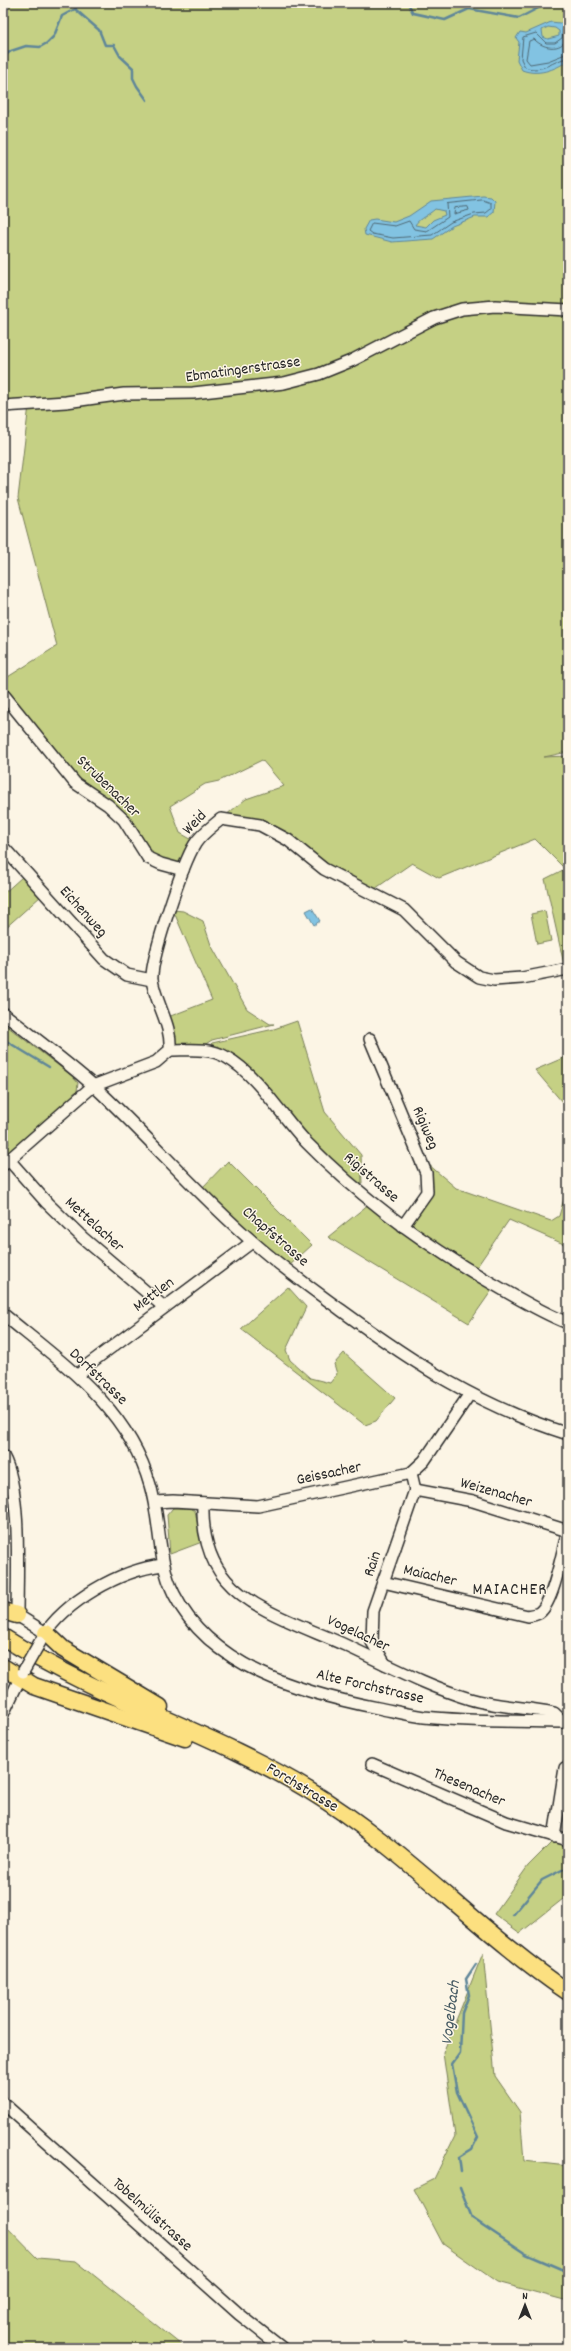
<svg xmlns="http://www.w3.org/2000/svg" width="571" height="2351" font-family="Dekko,sans-serif">
	<style>
		.green { fill: #c5d084; stroke: #787e58 }
		.water { fill: #82c3e2; stroke: #5f8699; fill-rule: evenodd }
		.lines { fill: none; stroke-linecap: round; stroke-linejoin: round }
		.shore { stroke: #4e6874; stroke-width: 1 }
		.stream { stroke: #5f8699; stroke-width: 2.5 }
		.minor-casing { stroke: #2b2b2b; stroke-width: 14 }
		.highway-casing { stroke: #2b2b2b; stroke-width: 19 }
		.minor { stroke: #fcf5e5; stroke-width: 11 }
		.highway { stroke: #fce080; stroke-width: 16 }
		.minor-bridge-casing { stroke: #2b2b2b; stroke-width: 14; stroke-linecap: butt }
		.minor-bridge { stroke: #fcf5e5; stroke-width: 11 }
		.labels { text-anchor: middle; dominant-baseline: central; stroke-width: 3; stroke-linejoin: round; paint-order: stroke }
		.street-label { font-size: 16px; fill: #2b2b2b; stroke: #fcf5e5 }
		.neighbourhood-label { font-size: 17px; letter-spacing: 1px; fill: #2b2b2b; stroke: #fcf5e5 }
		.water-label { font-size: 17px; font-style: italic; fill: #455962; stroke: #fcf5e5 }
	</style>
	<rect width="100%" height="100%" fill="#fcf5e5"/>
	<filter id="ink" filterUnits="userSpaceOnUse"><feTurbulence type="fractalNoise" baseFrequency=".025" numOctaves="2"/><feDisplacementMap in="SourceGraphic" scale="8" xChannelSelector="R" yChannelSelector="G"/><feConvolveMatrix kernelMatrix="1 2 1 2 8 2 1 2 1" color-interpolation-filters="sRGB"/></filter>
	<g filter="url(#ink)">
		<g class="green">
			<polygon points="3,3 568,3 568,752 544,757 568,756 568,969 565,969 545,879 565,869 535,839 439,878 412,863 369,893 260,825 221,819 246,799 284,786 262,760 219,781 205,784 170,806 180,833 196,842 183,870 161,864 124,820 75,783 3,694 3,680 57,646 18,498 29,405 3,406"/>
			<polygon points="22,877 41,896 3,930 3,894"/>
			<polygon points="173,910 183,911 203,921 211,945 247,1009 270,1024 274,1024 212,1040 204,1045 176,1045 168,1017 212,1000"/>
			<polygon points="545,911 551,941 537,944 531,914"/>
			<polygon points="297,1021 325,1112 361,1155 362,1183 356,1184 320,1149 253,1075 207,1048 212,1043 274,1029"/>
			<polygon points="3,1023 72,1076 78,1083 77,1091 73,1094 75,1096 6,1156 3,1153 9,1144 6,1107 3,1105"/>
			<polygon points="568,1056 568,1109 535,1070"/>
			<polygon points="228,1161 312,1245 289,1266 259,1243 202,1188"/>
			<polygon points="428,1164 456,1188 551,1221 559,1216 568,1185 568,1246 509,1220 474,1271 411,1226 411,1223 424,1203"/>
			<path d="M369 1204C408 1236 449 1264 492 1290L469 1323 328 1237Z"/>
			<polygon points="288,1287 306,1307 286,1350 290,1360 310,1378 330,1383 337,1374 334,1364 344,1353 395,1398 376,1421 365,1425 241,1329"/>
			<polygon points="173,1508 191,1508 195,1511 202,1542 170,1554 167,1515"/>
			<polygon points="552,1842 568,1844 568,1895 520,1933 494,1914 528,1866"/>
			<polygon points="483,1953 495,2076 520,2112 524,2161 568,2166 568,2301 497,2282 443,2244 414,2189 434,2179 455,2136 443,2053"/>
			<polygon points="3,2223 37,2258 76,2261 185,2348 3,2348"/>
		</g>
		<g class="water">
			<path d="M551 22 568 24V61C554 70 538 76 522 70L517 60 519 42 516 38 520 32 526 33ZM548 27 555 28 559 31V36L548 39 543 37 542 30Z"/>
			<path d="M483 196 491 197 495 201 494 212 488 217H475L452 226 433 239 392 242 365 235 364 229 369 220 375 219 394 222 409 216 431 201ZM435 209 444 211 445 215 433 220 426 227 415 225C419 218 429 215 435 209Z"/>
			<polygon points="312,908 320,921 314,925 306,911"/>
		</g>
		<g class="lines">
			<g class="shore">
				<path d="M568 28 563 29 562 38 555 43H546L536 33 523 37 521 59 525 67C542 74 553 60 568 58"/>
				<path d="M568 34C565 52 544 50 534 39L529 41 526 59 530 64 548 61 568 53"/>
				<polygon points="483,200 491,203 491,209 486,213 474,214 451,222 432,235 393,238 372,234 368,231 372,223 395,226 409,221 414,229 427,231 448,217 447,204"/>
				<polygon points="468,207 469,210 454,214 455,208"/>
			</g>
			<g class="stream">
				<polyline points="234,3 240,5 246,3"/>
				<polyline points="408,3 413,13 445,20 469,9 519,18 548,3"/>
				<polyline points="75,9 99,30 105,45 114,45 120,56 133,68 133,78 137,86 147,100"/>
				<polyline points="3,63 7,54 11,51 26,46 40,47 47,43 54,36 62,16 75,9 79,3"/>
				<polyline points="3,1039 49,1067"/>
				<polyline points="513,1915 542,1880 568,1867"/>
				<polyline points="461,2172 459,2157 472,2149 478,2137 457,2092 452,2064 460,2053 462,2013 469,1995 466,1979 476,1964"/>
				<polyline points="460,2187 472,2218 526,2254 568,2272"/>
			</g>
			<defs>
				<g id="minor">
					<polyline points="3,406 66,402 124,394 193,393 284,383 319,374 351,361 434,318 462,309 495,306 568,310"/>
					<polyline points="3,694 75,783 108,805 124,820 148,858 161,864 183,870"/>
					<polyline points="3,847 104,959 127,975 152,980"/>
					<path d="M3 1013C33 1037 66 1061 95 1087 149 1137 197 1194 253 1242 281 1267 311 1288 341 1310 415 1364 479 1406 568 1434"/>
					<polyline points="370,1039 426,1173 427,1192 403,1226"/>
					<path d="M170 1050C189 1050 209 1047 226 1057 258 1075 282 1117 307 1143 362 1199 425 1245 493 1284 518 1298 542 1313 568 1323"/>
					<polyline points="9,1160 47,1203 83,1238 164,1307"/>
					<path d="M3 1165 93 1086 156 1062 170 1050C172 1025 156 1004 152 980 150 960 183 863 195 844 201 834 213 826 221 819L260 825 288 840 324 869 404 910 456 962 479 977 494 980 522 978 568 969"/>
					<path d="M3 1314C62 1363 128 1407 150 1485 161 1521 157 1560 174 1594 211 1668 303 1693 378 1708 393 1711 409 1715 424 1717 472 1722 520 1721 568 1722"/>
					<polyline points="78,1376 89,1364 252,1242"/>
					<path d="M3 1456C22 1490 17 1575 17 1615L46 1633"/>
					<polyline points="415,1490 473,1501 568,1531"/>
					<polyline points="155,1502 173,1501 258,1506 411,1473 424,1461 469,1395"/>
					<path d="M203 1503C202 1530 208 1559 226 1580 252 1611 308 1628 345 1645 386 1664 427 1686 470 1699 497 1707 527 1707 554 1713L563 1722"/>
					<path d="M383 1582 528 1616C531 1615 537 1615 540 1612 554 1601 563 1548 568 1530"/>
					<path d="M42 1638C65 1601 120 1570 163 1565"/>
					<polyline points="385,1664 372,1642 373,1611 415,1490 411,1473"/>
					<polyline points="3,1714 23,1672"/>
					<polyline points="372,1764 506,1822 568,1840"/>
					<polyline points="554,1837 565,1768"/>
					<polyline points="3,2103 239,2314 282,2348"/>
				</g>
				<g id="highway">
					<polyline points="3,1611 17,1615"/>
					<polyline points="46,1633 63,1649 160,1707"/>
					<path d="M3 1637C100 1699 212 1731 310 1791 404 1848 478 1931 568 1992"/>
					<polyline points="3,1667 34,1686 185,1738"/>
				</g>
			</defs>
			<use href="#minor" class="minor-casing"/>
			<use href="#highway" class="highway-casing"/>
			<use href="#minor" class="minor"/>
			<use href="#highway" class="highway"/>
			<defs>
				<polyline id="minor-bridge" points="23,1672 40,1642"/>
			</defs>
			<use href="#minor-bridge" class="minor-bridge-casing"/>
			<use href="#minor-bridge" class="minor-bridge"/>
		</g>
	</g>
	<g class="labels">
		<g class="street-label">
			<text transform="translate(243 370) rotate(-8)">Ebmatingerstrasse</text>
			<text transform="translate(108 787) rotate(44)">Strubenacher</text>
			<text transform="translate(195 823) rotate(-46)">Weid</text>
			<text transform="translate(83 912) rotate(48)">Eichenweg</text>
			<text transform="translate(425 1128) rotate(67)">Rigiweg</text>
			<text transform="translate(371 1178) rotate(41)">Rigistrasse</text>
			<text transform="translate(94 1225) rotate(42)">Mettelacher</text>
			<text transform="translate(275 1237) rotate(41)">Chapfstrasse</text>
			<text transform="translate(154 1295) rotate(-37)">Mettlen</text>
			<text transform="translate(98 1377) rotate(44)">Dorfstrasse</text>
			<text transform="translate(329 1474) rotate(-12)">Geissacher</text>
			<text transform="translate(496 1493) rotate(16)">Weizenacher</text>
			<text transform="translate(373 1564) rotate(-71)">Rain</text>
			<text transform="translate(430 1576) rotate(13)">Maiacher</text>
			<text transform="translate(358 1634) rotate(25)">Vogelacher</text>
			<text transform="translate(370 1687) rotate(13)">Alte Forchstrasse</text>
			<text transform="translate(302 1788) rotate(31)">Forchstrasse</text>
			<text transform="translate(469 1788) rotate(23)">Thesenacher</text>
			<text transform="translate(152 2215) rotate(42)">Tobelmülistrasse</text>
		</g>
		<g class="neighbourhood-label">
			<text x="510" y="1591">MAIACHER</text>
		</g>
		<g class="water-label">
			<text transform="translate(452 2013) rotate(-83)">Vogelbach</text>
		</g>
	</g>
	<rect width="571" height="2351" fill="none" stroke="#fcf5e5" stroke-width="16"/>
	<rect x="8" y="8" width="555" height="2335" fill="none" stroke="#2b2b2b" stroke-width="1.5" filter="url(#ink)"/>
	<g transform="translate(525 2305)" stroke="#fcf5e5" stroke-width="3" paint-order="stroke">
	<path d="M0-3L7 15L0 10L-7 15Z" fill="#2b2b2b"/>
	<text y="-6" font-size="11" font-weight="bold" text-anchor="middle" fill="#2b2b2b">N</text>
	</g>
</svg>
